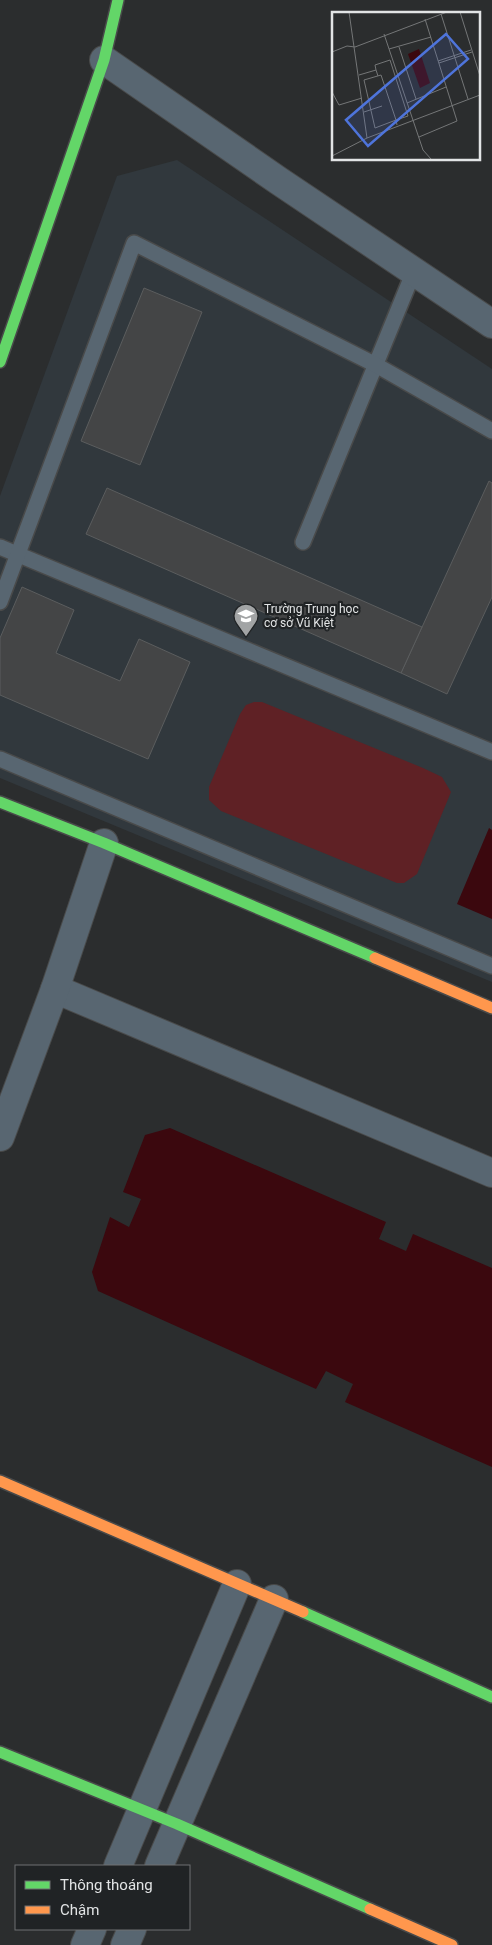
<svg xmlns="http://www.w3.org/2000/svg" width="492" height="1945" font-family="Roboto,sans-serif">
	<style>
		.built { fill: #31383d }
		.green { fill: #5f2125 }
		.water { fill: #3b080e }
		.building { fill: #444546; stroke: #5b5d5e }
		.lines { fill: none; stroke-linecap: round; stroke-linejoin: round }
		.lane-casing { stroke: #494a4a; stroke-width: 18 }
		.street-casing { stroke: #494a4a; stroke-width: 30 }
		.fast-casing { stroke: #494a4a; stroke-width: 14 }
		.slow-casing { stroke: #494a4a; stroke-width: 14 }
		.lane { stroke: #586671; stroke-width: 15 }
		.street { stroke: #586671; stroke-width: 28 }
		.fast { stroke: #63d668; stroke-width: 11 }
		.slow { stroke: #ff974d; stroke-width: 11 }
		.labels { text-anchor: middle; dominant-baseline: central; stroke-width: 4.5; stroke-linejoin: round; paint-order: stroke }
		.poi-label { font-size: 12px; fill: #e2e4e5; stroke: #202325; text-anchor: start }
		.inset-road { fill: none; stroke: #747677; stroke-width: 1 }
		.view { fill: #4e74db; fill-opacity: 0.15; stroke: #4e74db; stroke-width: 2.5 }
		.inset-edge { fill: none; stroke: #e2e4e5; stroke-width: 2.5 }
	</style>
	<rect width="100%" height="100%" fill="#2b2d2e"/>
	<polygon class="built" points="177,160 492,369 492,982 0,778 0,496 117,176"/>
	<polygon class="green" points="254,702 262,702 423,768 442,777 451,792 417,874 404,883 397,883 221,811 209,800 209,787 240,714 246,705"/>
	<g class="water">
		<polygon points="489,828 492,830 492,919 457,904"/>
		<polygon points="170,1128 386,1222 379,1239 406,1251 413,1234 492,1268 492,1467 345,1402 353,1384 326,1371 316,1389 98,1291 92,1272 110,1217 129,1227 141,1199 123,1192 145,1135"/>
	</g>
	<g class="building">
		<polygon points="144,288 202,312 140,465 81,441"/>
		<polygon points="489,481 492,483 492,597 447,694 401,673"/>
		<polygon points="107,488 422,627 401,673 86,534"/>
		<polygon points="22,587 74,610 56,653 120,681 139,639 190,662 148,759 0,695 0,638"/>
	</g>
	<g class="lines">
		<defs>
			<g id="lane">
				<polyline points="303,542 414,271"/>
				<polyline points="0,547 492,752"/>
				<polyline points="0,602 134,243 376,365 492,431"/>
				<polyline points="0,759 492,966"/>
			</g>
			<g id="street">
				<polyline points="104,60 279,181 492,324"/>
				<polyline points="55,989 492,1173"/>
				<polyline points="0,1137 55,989 104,843"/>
				<polyline points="118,1866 237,1584"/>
				<polyline points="159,1866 274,1599"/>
				<polyline points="85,1945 92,1929"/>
				<polyline points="125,1945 132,1929"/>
			</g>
			<g id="fast">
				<polyline points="0,362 104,60 118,0"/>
				<polyline points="0,802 104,843 375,958"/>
				<polyline points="303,1612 492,1697"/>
				<polyline points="0,1752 177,1824 370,1909"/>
			</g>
			<g id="slow">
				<polyline points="375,958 492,1008"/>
				<polyline points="0,1481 303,1612"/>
				<polyline points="370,1909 452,1945"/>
			</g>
		</defs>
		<use href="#lane" class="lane-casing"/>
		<use href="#street" class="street-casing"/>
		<use href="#fast" class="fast-casing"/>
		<use href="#slow" class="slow-casing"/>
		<use href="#lane" class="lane"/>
		<use href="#street" class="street"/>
		<use href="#fast" class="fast"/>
		<use href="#slow" class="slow"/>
	</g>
	<defs>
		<symbol id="school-pin" viewBox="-11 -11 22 30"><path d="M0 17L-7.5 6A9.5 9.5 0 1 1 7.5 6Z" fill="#a2a4a5" stroke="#202325"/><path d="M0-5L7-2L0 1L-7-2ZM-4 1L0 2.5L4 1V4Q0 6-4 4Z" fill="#fff"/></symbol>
	</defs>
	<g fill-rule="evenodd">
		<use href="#school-pin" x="232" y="602" width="28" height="38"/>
	</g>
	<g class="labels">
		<g class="poi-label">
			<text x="264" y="609">Trường Trung học<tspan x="264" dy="14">cơ sở Vũ Kiệt</tspan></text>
		</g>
	</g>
	<g transform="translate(332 12)">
		<rect width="148" height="148" fill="#2b2d2e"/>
		<path d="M87 37 98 71 88 76 76 42Z" fill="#3b080e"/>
		<path class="inset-road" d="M17 0 35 126M128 0 148 64M109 2 136 87M52 22 91 138 99 147M67 35 84 87M57 37 99 25M0 40 15 34 23 35 115 0M106 49 139 38M107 51 140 40M44 58 43 53 58 48 76 104 64 108 43 116 32 68 49 63 64 108 65 113M27 63 44 58 46 64M0 80 7 93 30 86M75 91 114 75M32 100 50 94M87 125 125 109 93 7M0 144 35 126 148 83"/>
		<path class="view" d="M114 22 136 47 36 134 14 108Z"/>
		<rect width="148" height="148" class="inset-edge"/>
	</g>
	<rect x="15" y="1865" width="175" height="65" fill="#202325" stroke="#6e7072"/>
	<rect x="25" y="1881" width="25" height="8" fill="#63d668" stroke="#6e7072"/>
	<text x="60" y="1890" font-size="15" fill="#e2e4e5">Thông thoáng</text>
	<rect x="25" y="1906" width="25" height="8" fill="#ff974d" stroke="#6e7072"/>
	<text x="60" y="1915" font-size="15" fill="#e2e4e5">Chậm</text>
</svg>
